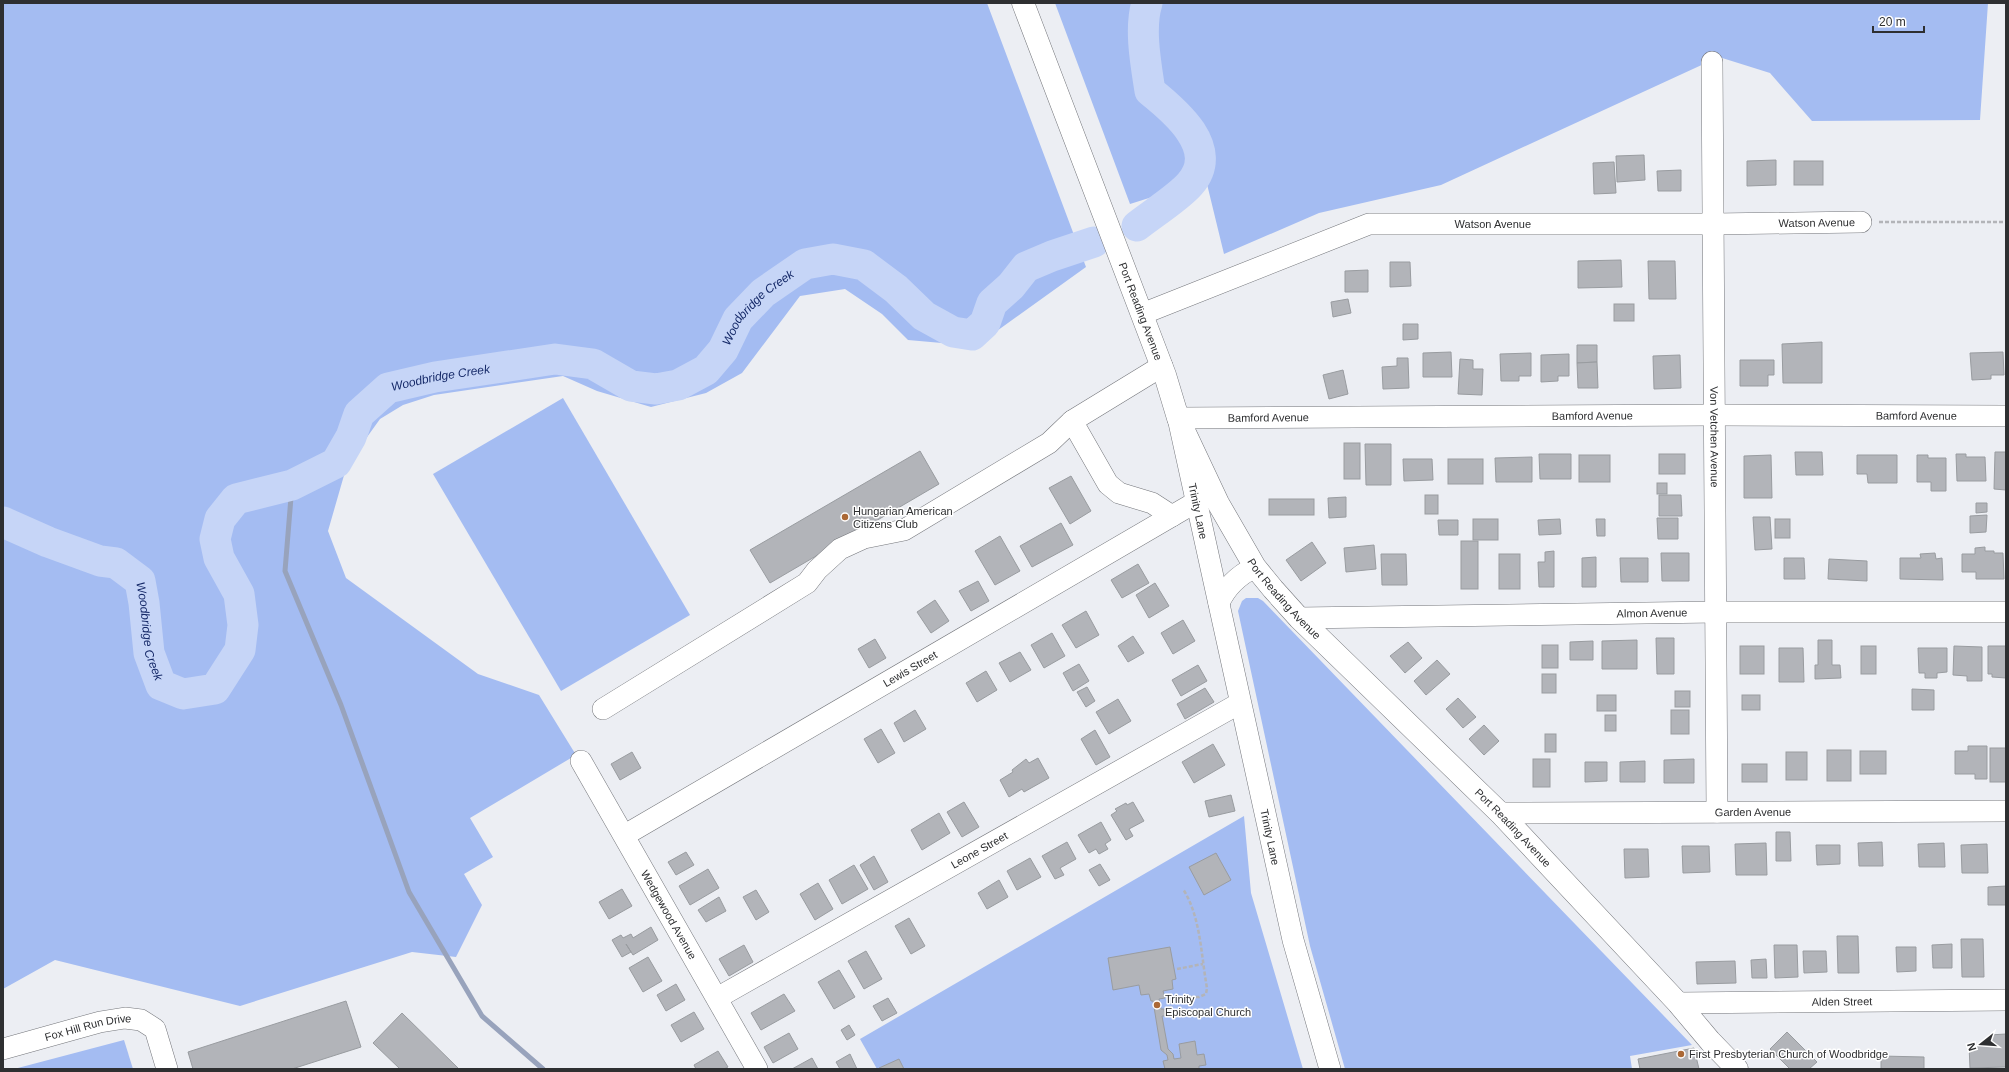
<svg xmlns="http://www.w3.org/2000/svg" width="2009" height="1072" font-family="Arial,sans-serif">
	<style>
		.green { fill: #a4bcf2 }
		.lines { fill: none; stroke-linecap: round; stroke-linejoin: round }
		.stream { stroke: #98a3bc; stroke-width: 5 }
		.river { stroke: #c6d5f7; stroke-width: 31 }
		.building { fill: #b2b4b9; stroke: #999ca0 }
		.minor-casing { stroke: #74767b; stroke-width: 22 }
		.major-casing { stroke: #74767b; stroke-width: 23 }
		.path { stroke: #b3b4b8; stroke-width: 2.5; stroke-dasharray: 4 2; stroke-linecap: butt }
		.minor { stroke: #fff; stroke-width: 21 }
		.major { stroke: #fff; stroke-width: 22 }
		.poi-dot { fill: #ab6835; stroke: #fff; stroke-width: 1.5 }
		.labels { text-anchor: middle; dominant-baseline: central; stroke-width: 3; stroke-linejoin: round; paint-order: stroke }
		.street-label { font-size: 11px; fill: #2e2f31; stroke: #fff }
		.poi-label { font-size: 11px; fill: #2e2f31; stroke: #fff; text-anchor: start }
		.water-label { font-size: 12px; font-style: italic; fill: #152968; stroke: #fff }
	</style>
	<rect width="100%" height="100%" fill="#eceef3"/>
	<g class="green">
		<polygon points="3,3 987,3 1086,267 976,346 908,340 882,314 845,289 800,296 742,373 706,393 651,407 597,391 563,376 434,395 403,405 380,419 347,465 328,531 346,578 478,674 539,695 576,755 470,818 493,857 464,874 482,905 456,957 412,952 240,1006 55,960 3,989"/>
		<polygon points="1055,3 1988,3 1980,120 1812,121 1770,73 1719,57 1441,185 1319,213 1224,254 1206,180 1130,204"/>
		<polygon points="563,398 690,615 561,691 433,474"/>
		<polygon points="1246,598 1258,598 1263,601 1692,1045 1630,1056 1632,1069 1345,1069 1310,946 1238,611 1242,601"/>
		<polygon points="1244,816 1251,893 1303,1069 877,1069 860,1039"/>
		<polygon points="124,1040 133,1069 14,1069"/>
	</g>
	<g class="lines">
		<polyline class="stream" points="292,485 285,571 341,705 409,892 482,1016 543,1069"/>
		<g class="river">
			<path d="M1137 226C1152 214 1179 197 1190 184 1221 149 1175 111 1150 91 1146 65 1139 28 1147 3"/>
			<path id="s1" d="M3 522 48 542 100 561 116 563 140 581 144 603 149 653 161 685 183 694 215 689 240 650 243 625 239 594 219 558 215 539 220 519 236 499 292 485 336 463 351 437 359 414 388 388 435 377 555 359 593 364 631 386 656 389 678 385 706 370 723 350 738 319 763 293 805 264 833 259 864 265 896 289 924 316 953 332 972 335 985 323 992 303 1011 286 1026 267 1052 256 1094 242"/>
		</g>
	</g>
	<g class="building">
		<polygon points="1644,155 1645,180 1617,182 1616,156"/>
		<polygon points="1776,160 1776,185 1747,186 1747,161"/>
		<rect x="1794" y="161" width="29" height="24"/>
		<polygon points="1614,162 1616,193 1594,194 1593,163"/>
		<polygon points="1681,170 1681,191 1658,191 1657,171"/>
		<polygon points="1621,260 1622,287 1578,288 1578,261"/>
		<polygon points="1648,261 1675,261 1676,299 1649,299"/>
		<polygon points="1390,262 1410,262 1411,286 1390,287"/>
		<polygon points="1368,270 1368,292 1345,292 1345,271"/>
		<polygon points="1348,299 1351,313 1333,317 1331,302"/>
		<rect x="1614" y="304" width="20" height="17"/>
		<polygon points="1403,324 1418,324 1418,339 1403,340"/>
		<polygon points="1822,342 1822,383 1783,383 1782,344"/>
		<polygon points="1577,345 1597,345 1597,362 1577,363"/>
		<polygon points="1451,352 1452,377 1423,377 1423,353"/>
		<polygon points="2003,352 2004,375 1991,375 1991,379 1972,380 1970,353"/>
		<polygon points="1531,353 1531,376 1519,376 1519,381 1501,381 1500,354"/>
		<polygon points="1569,354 1569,376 1558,376 1558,381 1541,382 1541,355"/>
		<polygon points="1680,355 1681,388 1654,389 1653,356"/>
		<polygon points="1397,358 1408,358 1409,388 1383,389 1382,367 1397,366"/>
		<polygon points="1460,359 1473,360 1473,369 1483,369 1482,395 1458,394"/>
		<polygon points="1740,360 1774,360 1774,375 1768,375 1768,386 1740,386"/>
		<polygon points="1597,362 1598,388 1578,388 1577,363"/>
		<polygon points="1343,370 1348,394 1329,399 1323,375"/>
		<rect x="1344" y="443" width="16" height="36"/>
		<polygon points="1365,444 1391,444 1391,485 1366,485"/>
		<polygon points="920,451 939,484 770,583 750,550"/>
		<polygon points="1795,452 1822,452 1823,475 1796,475"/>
		<polygon points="1995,452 2006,452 2006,490 1994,489"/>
		<polygon points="1539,454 1571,454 1571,479 1540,479"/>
		<rect x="1659" y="454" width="26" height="20"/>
		<polygon points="1956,454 1966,454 1966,457 1985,457 1986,481 1957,481"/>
		<rect x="1579" y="455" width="31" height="27"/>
		<polygon points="1771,455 1772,498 1744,498 1744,456"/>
		<polygon points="1857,455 1897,455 1897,483 1868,483 1867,474 1857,474"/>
		<polygon points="1917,455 1928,455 1928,458 1946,458 1946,491 1931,491 1931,482 1917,482"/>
		<polygon points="1532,457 1532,482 1496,482 1495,458"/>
		<polygon points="1403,459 1432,459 1433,480 1404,481"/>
		<rect x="1448" y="459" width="35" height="25"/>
		<polygon points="1071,476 1091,511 1070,524 1049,488"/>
		<rect x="1657" y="483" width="10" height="11"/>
		<rect x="1425" y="495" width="13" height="19"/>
		<polygon points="1659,495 1681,495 1682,516 1659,516"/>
		<polygon points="1346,497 1346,517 1329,518 1328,498"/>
		<rect x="1269" y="499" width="45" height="16"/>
		<polygon points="1976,503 1987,503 1987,512 1976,513"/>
		<polygon points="1987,515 1986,532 1970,533 1970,516"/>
		<polygon points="1753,517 1770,517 1772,549 1755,550"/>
		<polygon points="1657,518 1678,518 1678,539 1658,539"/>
		<rect x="1473" y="519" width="25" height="21"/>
		<polygon points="1560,519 1561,534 1539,535 1538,520"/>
		<polygon points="1596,519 1605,519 1605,536 1597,536"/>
		<rect x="1775" y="519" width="15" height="19"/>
		<polygon points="1438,520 1458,520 1458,535 1439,535"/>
		<polygon points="1061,523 1073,545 1032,567 1020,546"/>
		<polygon points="1000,536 1020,571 995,585 975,551"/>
		<rect x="1461" y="541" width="17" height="48"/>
		<polygon points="1312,542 1326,563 1301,581 1286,560"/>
		<polygon points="1374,545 1376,569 1346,572 1344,548"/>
		<polygon points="1985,547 1985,551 1994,551 1994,553 2003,553 2004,579 1976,579 1976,572 1962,572 1962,554 1975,554 1975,548"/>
		<polygon points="1554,551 1554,587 1539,587 1538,562 1545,562 1545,552"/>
		<polygon points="1661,553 1689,553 1689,581 1662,581"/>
		<polygon points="1935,553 1936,559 1942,558 1943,580 1900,579 1900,558 1921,558 1920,554"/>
		<polygon points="1381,554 1406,554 1407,585 1382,585"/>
		<rect x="1499" y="554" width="21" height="35"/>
		<polygon points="1596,557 1596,587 1582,587 1582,558"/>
		<polygon points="1620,558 1648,558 1648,582 1621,582"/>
		<polygon points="1784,558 1804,558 1805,579 1784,579"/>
		<polygon points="1829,559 1867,561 1867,581 1828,579"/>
		<polygon points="1138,564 1149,583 1122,598 1111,580"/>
		<polygon points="978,581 989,601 971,611 959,591"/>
		<polygon points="1155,583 1169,606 1149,618 1136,595"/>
		<polygon points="935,600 949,621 931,633 917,612"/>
		<polygon points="1086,611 1099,635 1076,648 1062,625"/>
		<polygon points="1183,620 1195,641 1173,654 1161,633"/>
		<polygon points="1052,633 1065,656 1044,668 1031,645"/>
		<polygon points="1133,636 1144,653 1128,662 1118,646"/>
		<polygon points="1656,638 1674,638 1674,674 1657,674"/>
		<polygon points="875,639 886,658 869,668 858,649"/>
		<polygon points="1637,640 1637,669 1602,669 1602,641"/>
		<polygon points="1818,640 1832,640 1832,665 1840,665 1841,678 1815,679 1815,665 1818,665"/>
		<polygon points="1593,641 1593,660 1570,660 1570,642"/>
		<polygon points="1408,642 1422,658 1405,673 1390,656"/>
		<rect x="1542" y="645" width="16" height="23"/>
		<rect x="1740" y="646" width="24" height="28"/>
		<rect x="1861" y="646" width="15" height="28"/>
		<polygon points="1954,646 1982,647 1982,681 1967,681 1967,676 1953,675"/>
		<polygon points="1988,646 2006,646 2006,678 1992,677 1992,674 1988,674"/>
		<polygon points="1779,648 1803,648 1804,682 1779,682"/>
		<polygon points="1918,648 1947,648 1947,672 1937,673 1937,678 1925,678 1925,673 1919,673"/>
		<polygon points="1020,652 1031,670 1010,682 999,663"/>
		<polygon points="1437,660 1450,674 1426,695 1414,681"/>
		<polygon points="1079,664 1089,681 1073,691 1063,673"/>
		<polygon points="1198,665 1207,681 1181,696 1172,680"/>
		<polygon points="986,671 997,690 977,702 966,683"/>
		<rect x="1542" y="674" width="14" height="19"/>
		<polygon points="1087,687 1095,701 1086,707 1077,692"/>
		<polygon points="1205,688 1214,702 1185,719 1177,704"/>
		<polygon points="1912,689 1934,690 1934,710 1912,710"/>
		<rect x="1675" y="691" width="15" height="16"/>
		<rect x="1597" y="695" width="19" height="16"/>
		<rect x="1742" y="695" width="18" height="15"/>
		<polygon points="1458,698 1476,717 1463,728 1446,709"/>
		<polygon points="1118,699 1131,721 1109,734 1096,712"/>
		<polygon points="915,710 926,729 904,742 894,723"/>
		<rect x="1671" y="710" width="18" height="24"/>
		<rect x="1605" y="715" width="11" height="16"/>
		<polygon points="1484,725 1499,741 1484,755 1469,739"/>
		<polygon points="881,729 895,753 878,763 864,739"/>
		<polygon points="1095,730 1110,757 1096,765 1081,739"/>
		<rect x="1545" y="734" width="11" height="18"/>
		<polygon points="1213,744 1225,765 1194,783 1182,762"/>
		<polygon points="1968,746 1987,746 1987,779 1975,779 1975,774 1955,774 1955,751 1968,751"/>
		<rect x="1990" y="748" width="16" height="34"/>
		<rect x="1827" y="750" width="24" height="31"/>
		<rect x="1860" y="751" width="26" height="23"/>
		<polygon points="632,752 641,768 620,780 611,764"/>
		<rect x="1786" y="752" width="21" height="28"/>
		<polygon points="1038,758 1049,778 1024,792 1022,789 1009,797 1000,780 1013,772 1012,770 1026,759 1029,763"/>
		<rect x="1533" y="759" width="17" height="28"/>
		<polygon points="1694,759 1694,783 1664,783 1664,760"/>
		<polygon points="1645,761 1645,782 1620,782 1620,762"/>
		<polygon points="1585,762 1607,762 1607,781 1585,782"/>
		<rect x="1742" y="764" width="25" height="18"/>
		<polygon points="1231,795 1235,811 1209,817 1205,801"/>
		<polygon points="964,802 979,827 962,837 947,812"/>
		<polygon points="1133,802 1144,821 1129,829 1133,836 1126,840 1111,815 1117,811 1115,809 1126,803 1127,805"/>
		<polygon points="939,813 950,833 922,850 911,830"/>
		<polygon points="1101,822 1111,840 1105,844 1108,849 1099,854 1096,849 1089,853 1078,835"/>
		<polygon points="1776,832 1790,832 1791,861 1776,861"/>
		<polygon points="1067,842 1076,859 1060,868 1064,875 1055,879 1042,856"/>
		<polygon points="1882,842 1883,866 1859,866 1858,843"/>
		<polygon points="1766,843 1767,875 1736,875 1735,844"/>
		<polygon points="1944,843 1945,867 1919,867 1918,844"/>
		<polygon points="1987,844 1988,873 1962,873 1961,845"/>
		<polygon points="1816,845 1840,845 1840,864 1817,865"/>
		<polygon points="1682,846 1709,846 1710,872 1683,873"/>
		<polygon points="1624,849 1648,849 1649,877 1625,878"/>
		<polygon points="686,852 694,865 676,875 668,862"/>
		<polygon points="1216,853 1231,880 1204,895 1189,867"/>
		<polygon points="874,856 888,882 874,890 860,865"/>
		<polygon points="1030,858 1041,877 1017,890 1007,871"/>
		<polygon points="1100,864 1110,880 1099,886 1089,870"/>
		<polygon points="854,865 868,889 842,904 829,880"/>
		<polygon points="708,869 719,888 690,905 679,886"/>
		<polygon points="999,880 1008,897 987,909 978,893"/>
		<polygon points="818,883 833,909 815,920 800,894"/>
		<polygon points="2006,886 2006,905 1988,905 1988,887"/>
		<polygon points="622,889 632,906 609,919 599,902"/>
		<polygon points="756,890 769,912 756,920 743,897"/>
		<polygon points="719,897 726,911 706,922 698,910"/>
		<polygon points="909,918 925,946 911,954 895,926"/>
		<polygon points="651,927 658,940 633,955 626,944 631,952 622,957 612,940 621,935 623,938 631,934 633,938"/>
		<polygon points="1837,936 1858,936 1859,973 1838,973"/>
		<polygon points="1961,939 1983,939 1984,977 1962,977"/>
		<polygon points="1952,944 1952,968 1933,968 1932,945"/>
		<polygon points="744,945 753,962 729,976 719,959"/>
		<polygon points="1774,945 1797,945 1798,977 1775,978"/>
		<polygon points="1170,947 1176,979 1172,980 1173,989 1163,991 1165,998 1159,999 1161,1009 1164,1009 1165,1016 1162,1016 1168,1049 1173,1054 1174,1059 1181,1058 1179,1044 1195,1041 1197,1055 1204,1054 1206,1065 1199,1066 1199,1069 1165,1069 1163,1061 1168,1060 1167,1055 1161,1050 1153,1001 1151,1001 1149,994 1141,995 1139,985 1113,990 1108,958"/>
		<polygon points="1896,947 1916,947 1916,971 1897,972"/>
		<polygon points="866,951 882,979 864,989 848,961"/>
		<polygon points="1803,951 1826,951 1827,972 1804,973"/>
		<polygon points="648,957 662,981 643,992 629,968"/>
		<polygon points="1766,959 1767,978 1752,978 1751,960"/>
		<polygon points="1735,961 1736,983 1697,984 1696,962"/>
		<polygon points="839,970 855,997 834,1009 818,982"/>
		<polygon points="676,984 685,1000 666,1011 657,995"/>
		<polygon points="784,994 795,1011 761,1030 751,1013"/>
		<polygon points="888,998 897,1013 882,1021 873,1006"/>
		<polygon points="346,1001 361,1047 292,1069 193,1069 188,1052"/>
		<polygon points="694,1012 704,1029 681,1042 671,1025"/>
		<polygon points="402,1013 459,1069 400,1069 373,1043"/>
		<polygon points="849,1025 855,1035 847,1040 841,1030"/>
		<polygon points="1787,1032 1817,1062 1809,1069 1790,1069 1770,1049"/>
		<polygon points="789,1033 798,1049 773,1063 764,1047"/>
		<polygon points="2006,1034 2006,1067 1970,1068 1969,1045 1990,1044 1989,1035"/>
		<polygon points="1694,1048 1699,1069 1640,1069 1638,1059"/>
		<polygon points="718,1051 728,1067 724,1069 696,1069 694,1065"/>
		<polygon points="850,1054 857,1069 840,1069 836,1062"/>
		<polygon points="1881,1056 1924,1057 1924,1069 1881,1069"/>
		<polygon points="812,1058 818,1069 792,1069"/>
		<polygon points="899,1059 904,1069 880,1069 879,1068"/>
	</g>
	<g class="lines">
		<defs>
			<g id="minor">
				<path id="s2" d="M1712 62 1717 812"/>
				<path id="s3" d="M1142 314 1369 224H1714L1861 222"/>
				<polyline points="1162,366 1072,421 1108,484 1119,493 1152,503 1172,516"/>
				<path d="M1219 603C1226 587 1239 575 1255 567"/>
				<path id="s4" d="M1299 618 1716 612H2006"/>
				<polyline points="603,709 807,583 817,570 840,549 864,538 904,530 1049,443 1072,421"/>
				<path id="s5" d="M581 761 757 1069"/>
				<path id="s6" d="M1500 813 2006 811"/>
				<path id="s7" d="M625 835 1196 502"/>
				<path id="s8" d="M717 998 1240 703"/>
				<path id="s9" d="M1678 1003 2006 1000"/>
				<path id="s10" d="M3 1049 100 1022 125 1018 141 1020 155 1029 167 1069"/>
				<path id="s11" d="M1330 1069 1293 940 1178 418 1715 415 2006 416"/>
			</g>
			<g id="major">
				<path id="s12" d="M1023 3 1165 375 1178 418 1218 503 1255 567 1273 589 1299 618 1500 813 1678 1003 1710 1041 1737 1069"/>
			</g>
		</defs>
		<use href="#minor" class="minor-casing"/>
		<use href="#major" class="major-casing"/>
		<g class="path">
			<polyline points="1879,222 2006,222"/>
			<polyline points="1177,969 1203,964"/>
			<polyline points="1167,995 1173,997"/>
			<path d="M1170 1010 1171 1002 1173 997H1199L1206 994 1207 988C1201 956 1201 917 1183 889"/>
		</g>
		<use href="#minor" class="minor"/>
		<use href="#major" class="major"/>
	</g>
	<g class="poi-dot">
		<circle cx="845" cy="517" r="4"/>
		<circle cx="1157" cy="1005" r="4"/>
		<circle cx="1681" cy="1054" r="4"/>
	</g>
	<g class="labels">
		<g class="street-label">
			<text stroke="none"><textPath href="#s3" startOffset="692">Watson Avenue</textPath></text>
			<text stroke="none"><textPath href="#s3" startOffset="368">Watson Avenue</textPath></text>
			<text stroke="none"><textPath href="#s12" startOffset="330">Port Reading Avenue</textPath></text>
			<text stroke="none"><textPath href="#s11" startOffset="1083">Bamford Avenue</textPath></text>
			<text stroke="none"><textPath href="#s11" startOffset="1407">Bamford Avenue</textPath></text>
			<text stroke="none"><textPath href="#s11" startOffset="759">Bamford Avenue</textPath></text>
			<text stroke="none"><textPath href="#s2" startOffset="375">Von Vetchen Avenue</textPath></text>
			<text transform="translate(1198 511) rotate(78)">Trinity Lane</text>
			<text stroke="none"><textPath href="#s12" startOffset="654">Port Reading Avenue</textPath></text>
			<text stroke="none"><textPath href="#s4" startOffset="353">Almon Avenue</textPath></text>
			<text stroke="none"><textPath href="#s7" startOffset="330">Lewis Street</textPath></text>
			<text stroke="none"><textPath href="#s6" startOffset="253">Garden Avenue</textPath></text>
			<text stroke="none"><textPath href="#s12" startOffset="978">Port Reading Avenue</textPath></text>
			<text transform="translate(1270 837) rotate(78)">Trinity Lane</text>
			<text stroke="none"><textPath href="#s8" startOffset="301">Leone Street</textPath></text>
			<text stroke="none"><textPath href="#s5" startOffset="177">Wedgewood Avenue</textPath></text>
			<text stroke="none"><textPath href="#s9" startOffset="164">Alden Street</textPath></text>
			<text stroke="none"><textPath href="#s10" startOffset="88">Fox Hill Run Drive</textPath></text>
		</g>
		<g class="poi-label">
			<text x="853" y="511">Hungarian American<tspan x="853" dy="13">Citizens Club</tspan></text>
			<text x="1165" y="999">Trinity<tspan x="1165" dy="13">Episcopal Church</tspan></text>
			<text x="1689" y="1054">First Presbyterian Church of Woodbridge</text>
		</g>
		<g class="water-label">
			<text stroke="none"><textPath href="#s1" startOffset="1137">Woodbridge Creek</textPath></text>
			<text stroke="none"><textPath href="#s1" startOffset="777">Woodbridge Creek</textPath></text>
			<text stroke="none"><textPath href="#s1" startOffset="202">Woodbridge Creek</textPath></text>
		</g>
	</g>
	<rect width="2009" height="1072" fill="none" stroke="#2e2f31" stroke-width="8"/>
	<g transform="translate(1981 1044) rotate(253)" stroke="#ffffff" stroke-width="3" paint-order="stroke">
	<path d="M0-3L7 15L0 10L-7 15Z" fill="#2e2f31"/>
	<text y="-6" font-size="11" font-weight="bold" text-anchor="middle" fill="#2e2f31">N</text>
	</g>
	<path d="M1873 26v6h51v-6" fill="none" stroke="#2e2f31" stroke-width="2"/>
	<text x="1879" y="26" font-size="12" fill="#2e2f31" stroke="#ffffff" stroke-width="3" paint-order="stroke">20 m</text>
</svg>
